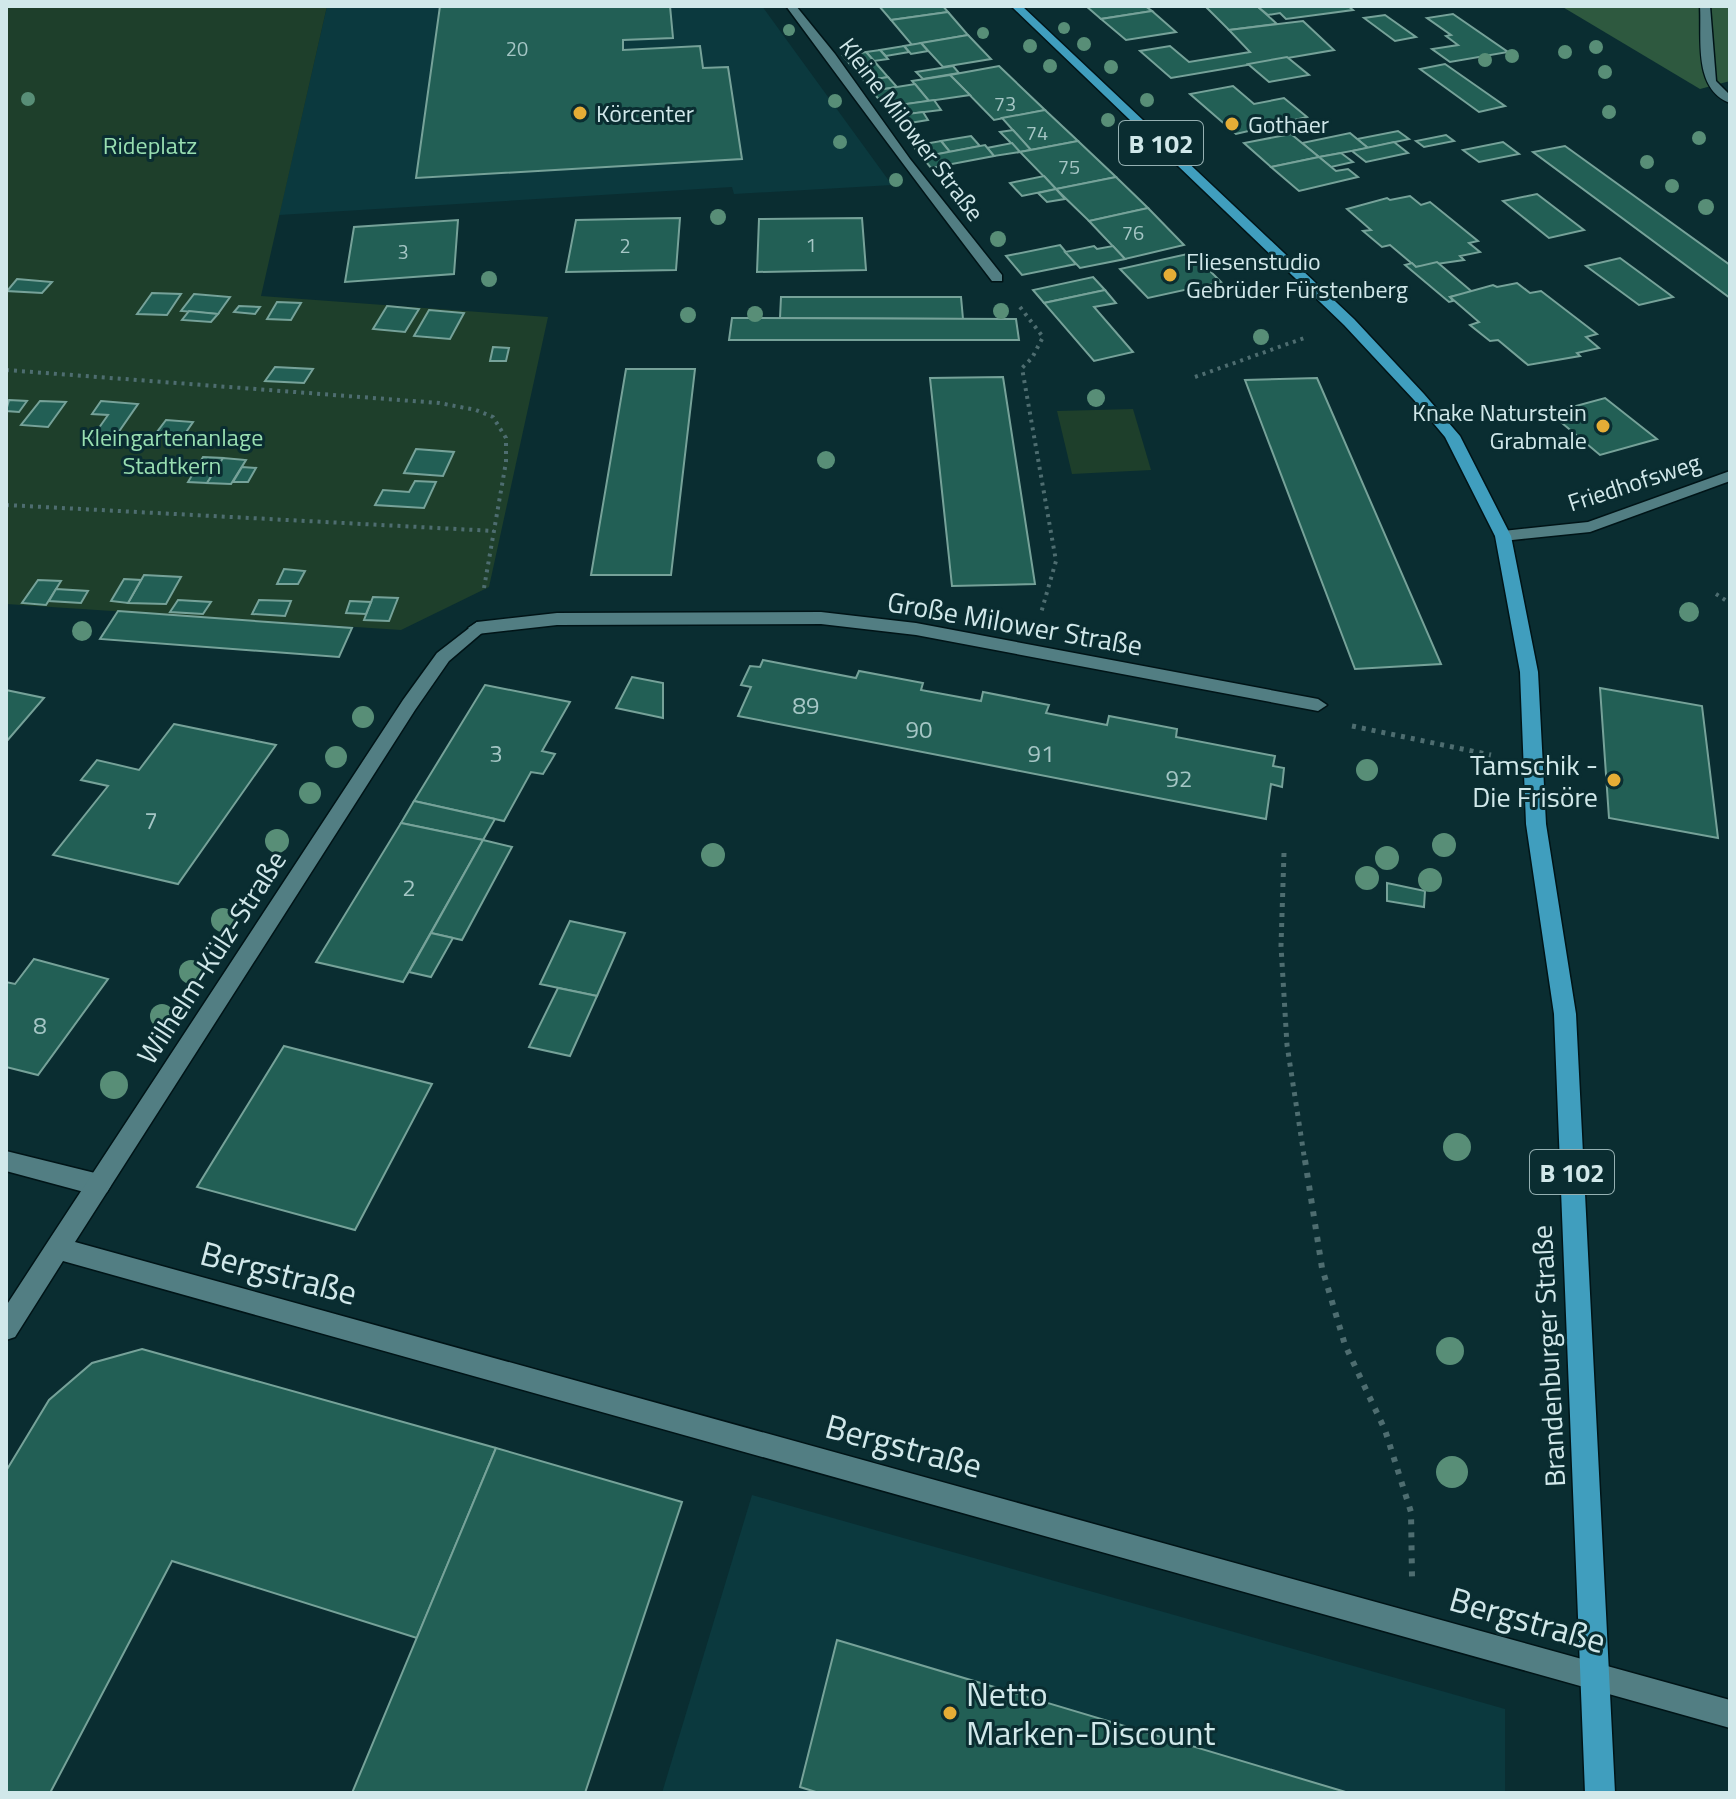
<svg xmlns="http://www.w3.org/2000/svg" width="1736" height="1799" font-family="'Titillium Web',sans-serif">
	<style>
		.built { fill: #0b393e }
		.green { fill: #1e3f2b }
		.forest { fill: #2e593f }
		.building { fill: #225f55; stroke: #76a299; stroke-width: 2 }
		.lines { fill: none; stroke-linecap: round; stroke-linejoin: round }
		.lane-casing { stroke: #001417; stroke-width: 3 }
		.street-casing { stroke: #001417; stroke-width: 3 }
		.primary-casing { stroke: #001417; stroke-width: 3 }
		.path-far2 { stroke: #4e6d70; stroke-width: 4; stroke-dasharray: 3 5; stroke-linecap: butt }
		.path-far1 { stroke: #4e6d70; stroke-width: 5; stroke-dasharray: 4 6; stroke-linecap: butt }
		.path { stroke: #4e6d70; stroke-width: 6; stroke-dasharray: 5 8; stroke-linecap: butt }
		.lane { fill: #527e83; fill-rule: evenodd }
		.street { fill: #527e83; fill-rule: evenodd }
		.primary { fill: #409ebe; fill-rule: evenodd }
		.tree { fill: #588e77 }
		.poi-dot { fill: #e5ad36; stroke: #0a2d31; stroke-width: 3 }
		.labels { text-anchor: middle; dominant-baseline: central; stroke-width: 6; stroke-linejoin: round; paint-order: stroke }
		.far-number-label { font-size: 20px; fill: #a5c6c5 }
		.far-poi-label { font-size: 24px; fill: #d1e8ea; stroke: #0a2d31; text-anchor: start }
		.far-street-label { font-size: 24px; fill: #d1e8ea; stroke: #0a2d31 }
		.far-park-label { font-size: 24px; fill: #98deb1; stroke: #0a2d31 }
		.number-label { font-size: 24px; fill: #a5c6c5 }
		.shield { fill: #0a2d31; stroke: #95b0b2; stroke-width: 2 }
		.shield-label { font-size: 26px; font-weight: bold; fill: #d1e8ea }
		.street-label { font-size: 28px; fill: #d1e8ea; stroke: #0a2d31 }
		.poi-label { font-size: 28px; fill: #d1e8ea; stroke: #0a2d31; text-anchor: end }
		.near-street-label { font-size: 34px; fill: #d1e8ea; stroke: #0a2d31 }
		.near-poi-label { font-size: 34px; fill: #d1e8ea; stroke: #0a2d31; text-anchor: start }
	</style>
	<rect width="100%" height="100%" fill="#0a2d31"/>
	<g class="built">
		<polygon points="327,6 762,6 892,185 734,194 732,187 279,215"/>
		<polygon points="752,1495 1505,1709 1505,1793 662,1793"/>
	</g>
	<g class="green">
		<polygon points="6,6 327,6 261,296 548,317 489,587 401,630 6,604"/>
		<polygon points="1133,409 1151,470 1072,474 1057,411"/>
	</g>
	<polygon class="forest" points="1561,6 1730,6 1730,81 1700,89"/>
	<g class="building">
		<polygon points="440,6 670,6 673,38 623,40 623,50 700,46 703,68 728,67 742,159 416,178"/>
		<polygon points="879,6 943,6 948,12 891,20"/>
		<polygon points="1086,6 1145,6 1152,11 1101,19"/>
		<polygon points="1205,6 1257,6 1277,24 1229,30"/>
		<polygon points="1257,6 1348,6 1353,10 1286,19 1280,13 1268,15"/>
		<polygon points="1152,11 1176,32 1126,40 1101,19"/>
		<polygon points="948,12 968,35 912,45 891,20"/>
		<polygon points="1453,14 1508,52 1450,62 1432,49 1458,45 1446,36 1451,35 1427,18"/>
		<polygon points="1385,15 1416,37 1395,41 1364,18"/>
		<polygon points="1303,21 1334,50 1171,78 1140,51 1170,46 1189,62 1250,52 1229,30"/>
		<polygon points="968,35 991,59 943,67 921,43"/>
		<polygon points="921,43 928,51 911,54 904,46"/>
		<polygon points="904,46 909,52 886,56 880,50"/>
		<polygon points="880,50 888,59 874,61 866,52"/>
		<polygon points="866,52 874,61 888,77 864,81 843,56"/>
		<polygon points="1287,57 1309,75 1269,82 1248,64"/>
		<polygon points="1445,64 1505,106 1479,112 1420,69"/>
		<polygon points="953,66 959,73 923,79 916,72"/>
		<polygon points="999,66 1045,110 994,120 950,75"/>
		<polygon points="950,75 970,95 929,101 912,81"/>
		<polygon points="888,77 897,87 872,91 864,81"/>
		<polygon points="915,84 929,101 885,107 872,91"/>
		<polygon points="1233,86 1254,104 1284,98 1307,117 1236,134 1190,94"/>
		<polygon points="934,100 941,110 892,116 885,107"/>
		<polygon points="1045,110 1078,141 1031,150 1002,118"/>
		<polygon points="923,112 928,120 898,125 892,116"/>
		<polygon points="1013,130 1031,150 1020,152 1000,132"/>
		<polygon points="1398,131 1409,139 1368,148 1357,139"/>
		<polygon points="1350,133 1368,148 1319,157 1302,143"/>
		<polygon points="1291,134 1319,157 1271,167 1244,143"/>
		<polygon points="1446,135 1454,141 1424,147 1416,141"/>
		<polygon points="971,136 980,146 950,152 941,141"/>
		<polygon points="941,141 950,152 922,157 913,146"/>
		<polygon points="1078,141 1116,177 1056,189 1020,152"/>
		<polygon points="1394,142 1408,153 1366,162 1352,151"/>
		<polygon points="1503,142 1519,154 1479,162 1463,150"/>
		<polygon points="1012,143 1020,152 994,156 987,148"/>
		<polygon points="985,145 994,156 931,168 922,157"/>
		<polygon points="1565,146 1730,265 1730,298 1533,152"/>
		<polygon points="1341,153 1353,162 1331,167 1319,157"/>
		<polygon points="1319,157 1336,171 1348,169 1358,177 1299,191 1271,167"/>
		<polygon points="1044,176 1056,189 1022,196 1010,183"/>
		<polygon points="1116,177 1148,208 1089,221 1056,189"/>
		<polygon points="1056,189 1065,199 1047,202 1038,193"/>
		<polygon points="1537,194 1584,230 1549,238 1503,201"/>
		<polygon points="1410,196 1421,205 1430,202 1478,241 1469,243 1480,252 1460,256 1464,260 1416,267 1390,245 1382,247 1363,231 1371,230 1347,209 1387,198 1390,200"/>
		<polygon points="1148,208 1184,245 1125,259 1089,221"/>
		<polygon points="680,218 676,270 566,272 576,220"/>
		<polygon points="862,218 866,270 757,272 759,219"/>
		<polygon points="458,220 454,274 345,282 354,227"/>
		<polygon points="1060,245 1076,264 1022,275 1006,256"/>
		<polygon points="1094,246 1097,249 1113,246 1125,259 1080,268 1065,252"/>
		<polygon points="1192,253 1221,282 1148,298 1120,269"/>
		<polygon points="1620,258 1673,297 1639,305 1586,266"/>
		<polygon points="1437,262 1470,290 1473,292 1450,297 1453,301 1449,302 1405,265 1412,263 1416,267"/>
		<polygon points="1093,277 1105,290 1044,303 1033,290"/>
		<polygon points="17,279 52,282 42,293 7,291"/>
		<polygon points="1517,283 1530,293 1541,291 1597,334 1586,337 1599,348 1577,353 1580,356 1528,365 1498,340 1490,341 1470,325 1479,322 1450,297 1493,285 1497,287"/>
		<polygon points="1105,290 1116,303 1094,307 1133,352 1094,361 1044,303"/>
		<polygon points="152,293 181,294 167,315 137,314"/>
		<polygon points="194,294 230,297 218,314 181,311"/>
		<polygon points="781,297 961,297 963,319 780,318"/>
		<polygon points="277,302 301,303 291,320 267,319"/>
		<polygon points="239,306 260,307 255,314 234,312"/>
		<polygon points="387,306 419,309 405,332 373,329"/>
		<polygon points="429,310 464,313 450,339 414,336"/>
		<polygon points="189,311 218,314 211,322 182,320"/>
		<polygon points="732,318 1016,319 1019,340 729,340"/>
		<polygon points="493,347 509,348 506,361 490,361"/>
		<polygon points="275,367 313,369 304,383 265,381"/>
		<polygon points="626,369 695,369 671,575 591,575"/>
		<polygon points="1003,377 1035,584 952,586 930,378"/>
		<polygon points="1317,378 1441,664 1355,669 1245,380"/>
		<polygon points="1605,398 1657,439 1600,455 1550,413"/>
		<polygon points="9,400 27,401 19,412 6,411"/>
		<polygon points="40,401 66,402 48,427 21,425"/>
		<polygon points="101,401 138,404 111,443 89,442 108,415 92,414"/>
		<polygon points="166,420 193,422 182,438 154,436"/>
		<polygon points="416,449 454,452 443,476 404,473"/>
		<polygon points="203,457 223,458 207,483 188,482"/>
		<polygon points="223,458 246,460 231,484 207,483"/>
		<polygon points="242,467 256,468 248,482 233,482"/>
		<polygon points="415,481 436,482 424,508 375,505 383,490 409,492"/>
		<polygon points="284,569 305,571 298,584 277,584"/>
		<polygon points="144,575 181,577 166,604 128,603"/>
		<polygon points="124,579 141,580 128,603 111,601"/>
		<polygon points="38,580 61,581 46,605 22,603"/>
		<polygon points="56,589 88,591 81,603 49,601"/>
		<polygon points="373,597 398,598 389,621 364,620"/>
		<polygon points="178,600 211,602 203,614 170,612"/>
		<polygon points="259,600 291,601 285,616 252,614"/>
		<polygon points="350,601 371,602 366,614 346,613"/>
		<polygon points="118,611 352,628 339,657 100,639"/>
		<polygon points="763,660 856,678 859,671 923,683 921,690 981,701 983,692 1049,705 1046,713 1107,725 1109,716 1177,729 1176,737 1275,756 1273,766 1284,768 1282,787 1271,784 1266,819 738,716 751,687 741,685 750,666 760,667"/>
		<polygon points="632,677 663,683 663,718 616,708"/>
		<polygon points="485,685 570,702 542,751 555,754 543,774 531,772 504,821 414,801"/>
		<polygon points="1600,688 1702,706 1718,838 1609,818"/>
		<polygon points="6,690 44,698 6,742"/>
		<polygon points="174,724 276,745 178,884 53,855 108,786 81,780 97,760 139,770"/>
		<polygon points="414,801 495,819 483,840 401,823"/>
		<polygon points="401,823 483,840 403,982 316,962"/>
		<polygon points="483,840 512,847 462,940 431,933"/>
		<polygon points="1387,883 1425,891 1424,907 1387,901"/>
		<polygon points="570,921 625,933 597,996 540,984"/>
		<polygon points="431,933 453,938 431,977 409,972"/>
		<polygon points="34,959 108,979 38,1075 6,1067 6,982 15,984"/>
		<polygon points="558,988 597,996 570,1056 529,1047"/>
		<polygon points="284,1046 432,1084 355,1230 197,1187"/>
		<polygon points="142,1349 496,1448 417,1638 172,1561 50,1793 6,1793 6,1471 49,1400 92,1363"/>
		<polygon points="496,1448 682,1502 585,1793 352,1793"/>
		<polygon points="837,1640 1349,1793 819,1793 800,1787"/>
	</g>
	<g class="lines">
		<defs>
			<g id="lane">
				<path d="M1700 6H1710L1716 81 1730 95V103C1693 89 1702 39 1700 6Z"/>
				<polygon points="821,612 916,623 1318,699 1327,705 1318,711 916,635 821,624 557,625 477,634 468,628 477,622 557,613"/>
				<polygon points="6,1151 99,1174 107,1178 111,1185 107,1192 99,1196 6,1171"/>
			</g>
			<g id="street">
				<path d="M786 6H796L835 54 910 159 1002 275V281H992C922 190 854 98 786 6Z"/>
				<polygon points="1730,471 1730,481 1590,532 1503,541 1495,536 1503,531 1588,522"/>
				<polygon points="477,622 483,624 486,628 483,632 449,661 415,710 75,1242 1730,1700 1730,1728 63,1261 15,1337 6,1340 6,1306 49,1240 403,700 437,653"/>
			</g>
			<polygon id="primary" points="1011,6 1022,6 1354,319 1424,394 1460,436 1511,536 1538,672 1546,824 1576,1014 1615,1793 1585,1793 1554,1014 1526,824 1520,672 1495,536 1445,437 1414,400 1344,325"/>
		</defs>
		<use href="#lane" class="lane-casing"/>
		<use href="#street" class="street-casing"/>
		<use href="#primary" class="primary-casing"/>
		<g class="path-far2">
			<polyline points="1020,307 1043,337 1032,358 1022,368 1056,561 1041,613"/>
			<polyline points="6,370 439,403 476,410 493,417 506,438 506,462 484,588"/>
			<polyline points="1195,377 1307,337"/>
			<polyline points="6,505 494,531"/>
			<polyline points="1716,594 1730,603"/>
		</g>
		<g class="path-far1">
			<polyline points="1352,726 1491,755"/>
			<polyline points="1284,853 1281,946 1287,1045 1305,1162"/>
		</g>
		<polyline class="path" points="1305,1160 1322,1268 1345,1345 1385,1430 1411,1512 1412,1577"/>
		<use href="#lane" class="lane"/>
		<use href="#street" class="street"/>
		<use href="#primary" class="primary"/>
	</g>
	<g class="tree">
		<circle cx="1064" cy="28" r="6"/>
		<circle cx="789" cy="30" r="6"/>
		<circle cx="983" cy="33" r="6"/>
		<circle cx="1084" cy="44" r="7"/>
		<circle cx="1030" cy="46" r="7"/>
		<circle cx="1596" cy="47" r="7"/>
		<circle cx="1565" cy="52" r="7"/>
		<circle cx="1512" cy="56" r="7"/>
		<circle cx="1485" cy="60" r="7"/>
		<circle cx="1050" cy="66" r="7"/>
		<circle cx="1111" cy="67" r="7"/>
		<circle cx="1605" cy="72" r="7"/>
		<circle cx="28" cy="99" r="7"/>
		<circle cx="1147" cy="100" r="7"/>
		<circle cx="835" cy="101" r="7"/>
		<circle cx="1609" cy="112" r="7"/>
		<circle cx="1108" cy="120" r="7"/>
		<circle cx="1177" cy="128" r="7"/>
		<circle cx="1127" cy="138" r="7"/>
		<circle cx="1699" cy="138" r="7"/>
		<circle cx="840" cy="142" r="7"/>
		<circle cx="1146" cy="158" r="7"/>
		<circle cx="1647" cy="162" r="7"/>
		<circle cx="896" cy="180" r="7"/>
		<circle cx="1672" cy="186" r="7"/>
		<circle cx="1706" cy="207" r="8"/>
		<circle cx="718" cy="217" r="8"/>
		<circle cx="998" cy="239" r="8"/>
		<circle cx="489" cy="279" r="8"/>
		<circle cx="1001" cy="311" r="8"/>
		<circle cx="755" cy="314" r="8"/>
		<circle cx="688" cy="315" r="8"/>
		<circle cx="1261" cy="337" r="8"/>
		<circle cx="1096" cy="398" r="9"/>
		<circle cx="826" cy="460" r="9"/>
		<circle cx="1689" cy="612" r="10"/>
		<circle cx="82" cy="631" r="10"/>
		<circle cx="363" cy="717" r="11"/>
		<circle cx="336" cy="757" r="11"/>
		<circle cx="1367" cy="770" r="11"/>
		<circle cx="310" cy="793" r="11"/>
		<circle cx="277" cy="841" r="12"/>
		<circle cx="1444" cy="845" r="12"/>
		<circle cx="713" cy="855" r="12"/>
		<circle cx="1387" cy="858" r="12"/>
		<circle cx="1367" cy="878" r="12"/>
		<circle cx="1430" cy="880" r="12"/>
		<circle cx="223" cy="920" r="12"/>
		<circle cx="191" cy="972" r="12"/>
		<circle cx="162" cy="1016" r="12"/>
		<circle cx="114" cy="1085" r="14"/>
		<circle cx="1457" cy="1147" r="14"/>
		<circle cx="1450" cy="1351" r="14"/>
		<circle cx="1452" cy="1472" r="16"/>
	</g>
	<g class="poi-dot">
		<circle cx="580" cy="113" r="8"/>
		<circle cx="1232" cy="124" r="8"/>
		<circle cx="1170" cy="275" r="8"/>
		<circle cx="1603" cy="426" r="8"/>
		<circle cx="1614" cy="780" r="8"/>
		<circle cx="950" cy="1713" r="8"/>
	</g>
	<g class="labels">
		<g class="far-number-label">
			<text x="517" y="48">20</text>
			<text x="1005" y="103">73</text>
			<text x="1037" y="132">74</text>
			<text x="1069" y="166">75</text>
			<text x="1133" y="232">76</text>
			<text x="811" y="244">1</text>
			<text x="625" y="245">2</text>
			<text x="403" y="251">3</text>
		</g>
		<g class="far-poi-label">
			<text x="596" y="113">Körcenter</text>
			<text x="1248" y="124">Gothaer</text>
			<text x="1186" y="261">Fliesenstudio<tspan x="1186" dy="28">Gebrüder Fürstenberg</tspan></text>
			<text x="1587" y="412" text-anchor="end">Knake Naturstein<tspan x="1587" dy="28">Grabmale</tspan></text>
		</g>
		<g class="far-street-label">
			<text transform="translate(912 129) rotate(53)">Kleine Milower Straße</text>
			<text transform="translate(1634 482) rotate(-18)">Friedhofsweg</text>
		</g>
		<g class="far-park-label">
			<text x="150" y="145">Rideplatz</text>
			<text x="172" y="437">Kleingartenanlage<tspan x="172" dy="28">Stadtkern</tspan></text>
		</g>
		<g class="number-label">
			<text x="806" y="705">89</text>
			<text x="919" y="729">90</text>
			<text x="496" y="753">3</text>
			<text x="1041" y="753">91</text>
			<text x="1179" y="778">92</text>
			<text x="151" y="820">7</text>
			<text x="409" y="887">2</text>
			<text x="40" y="1025">8</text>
		</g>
		<g class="shield">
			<rect x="1119" y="121" width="84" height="44" rx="6"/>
			<rect x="1530" y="1150" width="84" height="44" rx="6"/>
		</g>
		<g class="shield-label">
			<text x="1161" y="143">B 102</text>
			<text x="1572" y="1172">B 102</text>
		</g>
		<g class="street-label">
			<text transform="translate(1015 623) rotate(10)">Große Milower Straße</text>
			<text transform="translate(211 957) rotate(-57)">Wilhelm-Külz-Straße</text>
			<text transform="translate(1548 1356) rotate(-93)">Brandenburger Straße</text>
		</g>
		<g class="poi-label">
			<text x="1598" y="764">Tamschik -<tspan x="1598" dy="32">Die Frisöre</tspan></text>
		</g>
		<g class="near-street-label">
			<text transform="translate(279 1272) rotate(15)">Bergstraße</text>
			<text transform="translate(904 1445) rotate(15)">Bergstraße</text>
			<text transform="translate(1528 1619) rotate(16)">Bergstraße</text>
		</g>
		<g class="near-poi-label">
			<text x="966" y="1693">Netto<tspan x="966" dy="39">Marken-Discount</tspan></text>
		</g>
	</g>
	<rect width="1736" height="1799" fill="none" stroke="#d1e8ea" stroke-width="16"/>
</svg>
